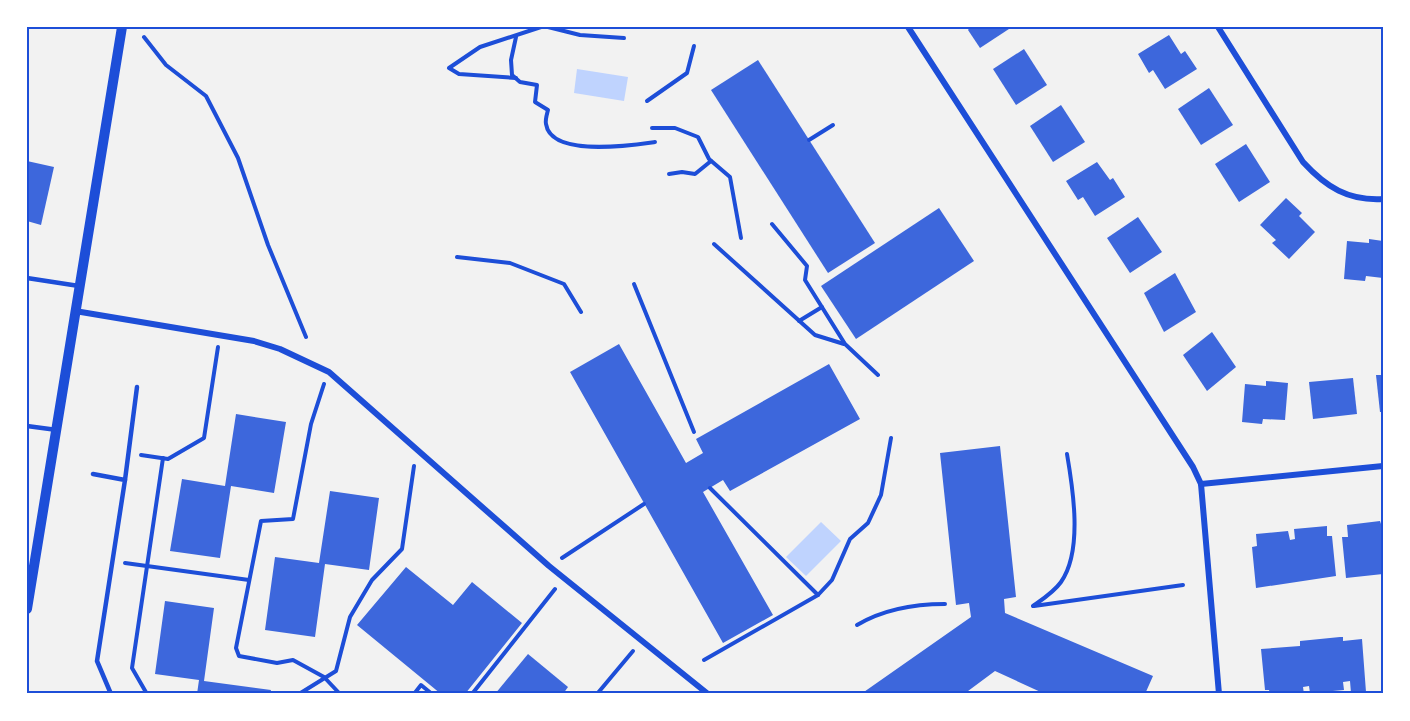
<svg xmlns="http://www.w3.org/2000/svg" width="1410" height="721" font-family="'Zilla Slab',serif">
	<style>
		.water { fill: #bfd3fe }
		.building { fill: #3d67dc }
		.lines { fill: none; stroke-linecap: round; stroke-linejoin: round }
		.path { stroke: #1d4ed8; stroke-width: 4 }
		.service { stroke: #1d4ed8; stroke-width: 4.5 }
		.minor { stroke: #1d4ed8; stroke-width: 6 }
		.tertiary { stroke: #1d4ed8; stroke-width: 10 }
		.neatline { fill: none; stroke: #1d4ed8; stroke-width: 2 }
	</style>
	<rect width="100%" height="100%" fill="#f2f2f2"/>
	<g class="water">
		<polygon points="577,69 628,77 624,101 574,93"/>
		<polygon points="821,522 841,541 806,576 786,557"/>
	</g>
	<g class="building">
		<polygon points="970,27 1012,27 980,48 968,30"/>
		<polygon points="1169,35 1181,54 1185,51 1197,69 1165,89 1153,70 1149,73 1138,54"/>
		<polygon points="1024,49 1047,85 1016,105 993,69"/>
		<polygon points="758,60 875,243 828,273 711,90"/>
		<polygon points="1209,88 1233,125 1201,145 1178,109"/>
		<polygon points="1061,105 1085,142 1053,162 1030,126"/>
		<polygon points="1246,144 1270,182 1239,202 1215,164"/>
		<polygon points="27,161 54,167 41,225 27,221"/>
		<polygon points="1097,162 1110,180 1113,178 1125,197 1095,216 1083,197 1078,200 1066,181"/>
		<polygon points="1286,198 1302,213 1299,216 1315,232 1289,259 1272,243 1276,240 1260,225"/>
		<polygon points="939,208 974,261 856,339 821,286"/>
		<polygon points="1138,217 1162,252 1130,273 1107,238"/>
		<polygon points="1369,239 1383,241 1383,278 1366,276 1365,281 1344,279 1347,241 1369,243"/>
		<polygon points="1175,273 1196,312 1164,332 1144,293"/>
		<polygon points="1212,332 1236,367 1207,391 1183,355"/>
		<polygon points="619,344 686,463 703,453 696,439 829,364 860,419 730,491 723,480 703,492 773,615 723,643 570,372"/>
		<polygon points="1376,375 1383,375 1383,412 1380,412"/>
		<polygon points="1353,378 1357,414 1313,419 1309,382"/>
		<polygon points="1266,381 1288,383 1285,420 1263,419 1262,424 1242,422 1245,384 1266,386"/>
		<polygon points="236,414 286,422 274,493 231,486 220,558 170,551 182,479 225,486"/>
		<polygon points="1000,446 1016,597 1004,599 1005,613 1153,676 1145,694 1045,694 995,671 964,694 861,694 971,617 969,603 956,605 940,453"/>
		<polygon points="330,491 379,498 369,570 325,564 315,637 265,630 275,557 319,563"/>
		<polygon points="1380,521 1383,530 1383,574 1346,578 1342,537 1348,537 1347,525"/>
		<polygon points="1327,526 1327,536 1332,536 1336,576 1256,588 1252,547 1257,546 1256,534 1288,531 1290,540 1295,539 1294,529"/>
		<polygon points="406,567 453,605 472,582 522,623 465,694 441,694 357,625"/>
		<polygon points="165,601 214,608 204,681 271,690 270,694 197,694 199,680 155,674"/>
		<polygon points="1340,637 1343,637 1343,641 1362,639 1366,692 1351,693 1350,681 1343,682 1344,690 1310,693 1309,686 1303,687 1304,694 1270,694 1269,690 1265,690 1261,649 1300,646 1300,641"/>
		<polygon points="528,654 568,687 563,694 495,694"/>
	</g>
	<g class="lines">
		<g class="path">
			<polyline points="548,27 580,35 624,38"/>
			<polyline points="144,37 166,65 206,96 238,158 268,245 306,337"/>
			<path d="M516 37 511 60 512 75 520 82 537 85 535 102 548 110C547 114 545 120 546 124 551 158 633 145 655 142"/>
			<polyline points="516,78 459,74 449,68 480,47 541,27"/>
			<polyline points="647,101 687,73 694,46"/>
			<polyline points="652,128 675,128 698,137 709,159 730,177 741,238"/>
			<polyline points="809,140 833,125"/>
			<polyline points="669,174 682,172 695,174 711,161"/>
			<polyline points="772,224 807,266 805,280 845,344 878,375"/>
			<polyline points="714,244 815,335 844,344"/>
			<polyline points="457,257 510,263 564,284 581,312"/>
			<polyline points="634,284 694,432"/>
			<polyline points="799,321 822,307"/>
			<polyline points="27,334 27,340"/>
			<polyline points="324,384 311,424 293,519 261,521 236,648 239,656 277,663 293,660 324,677 340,694"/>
			<polyline points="141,455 168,459 204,438 218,347"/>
			<polyline points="710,488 818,595"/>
			<polyline points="562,558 644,504"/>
			<polyline points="125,563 249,580"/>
			<path d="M1033 606C1043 599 1054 592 1061 582 1083 551 1073 489 1067 454"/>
			<polyline points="1034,606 1183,585"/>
			<path d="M857 625C884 609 914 604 945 604"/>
			<polyline points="704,660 818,595 832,580 850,539 868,523 881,495 891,438"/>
			<polyline points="147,694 132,668 163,458"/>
			<polyline points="299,694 336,671 350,617 372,580 402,549 414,466"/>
			<polyline points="414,694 421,685 432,694"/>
			<polyline points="472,694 555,589"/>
			<polyline points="597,694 633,651"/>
		</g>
		<g class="service">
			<polyline points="27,278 79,286"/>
			<polyline points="27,426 57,430"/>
			<polyline points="93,474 125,480 97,661 111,694"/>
			<polyline points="125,480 137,387"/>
		</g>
		<g class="minor">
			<polyline points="908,27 1193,467 1201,484 1219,694"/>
			<path d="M1218 27 1303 162C1326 187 1348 201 1383 199"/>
			<polyline points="75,311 254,341 280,349 329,372 549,566 708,694"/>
			<polyline points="1201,484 1383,466"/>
		</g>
		<polyline class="tertiary" points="27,609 122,27"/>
	</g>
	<rect width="1410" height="721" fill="none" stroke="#ffffff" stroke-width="57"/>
	<rect x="28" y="28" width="1354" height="664" class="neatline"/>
</svg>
